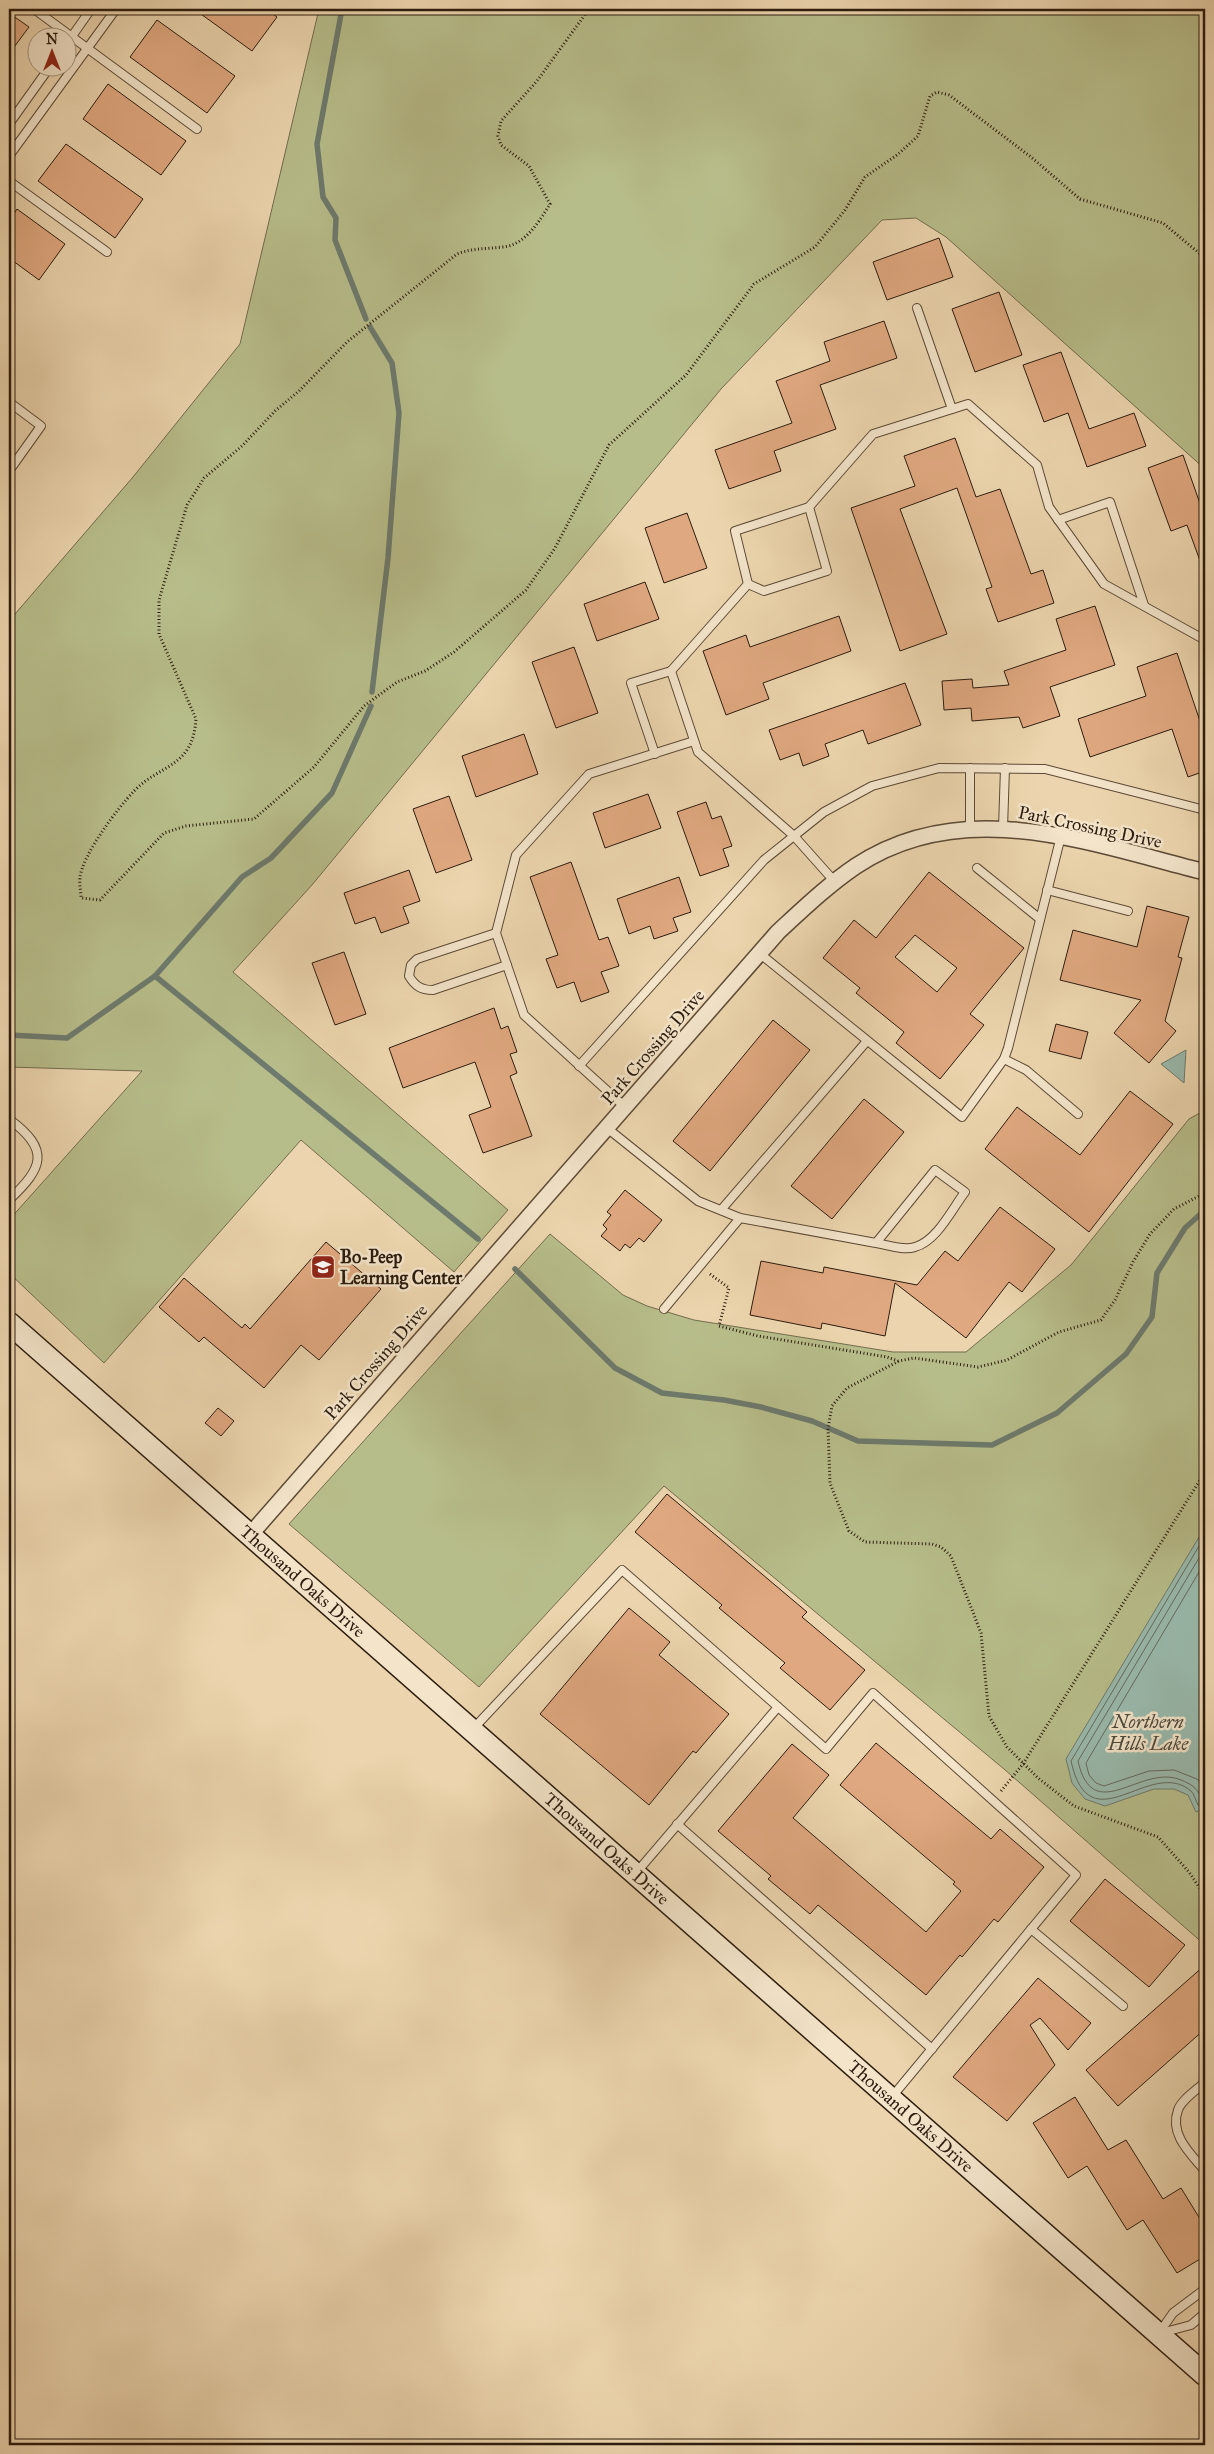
<svg xmlns="http://www.w3.org/2000/svg" width="1214" height="2454" font-family="'IM FELL Great Primer',serif">
	<style>
		.green { fill: #b7bd8a; stroke: #726c4c }
		.water { fill: #99b9ac; stroke: #6d7a6d }
		.lines { fill: none; stroke-linecap: round; stroke-linejoin: round }
		.shore { stroke: #626a5d; stroke-width: 1 }
		.stream { stroke: #6d7a6d; stroke-width: 5.5 }
		.building { fill: #e0a880; stroke: #2c1c0e; fill-rule: evenodd }
		.service-casing { stroke: #5c4a36; stroke-width: 10 }
		.minor-casing { stroke: #5c4a36; stroke-width: 18 }
		.secondary-casing { stroke: #2c1c0e; stroke-width: 24 }
		.path { stroke: #2c1c0e; stroke-width: 3; stroke-dasharray: 1 2.5; stroke-linecap: butt }
		.service { stroke: #f3e4ca; stroke-width: 8 }
		.minor { stroke: #f3e4ca; stroke-width: 15 }
		.secondary { stroke: #f3e4ca; stroke-width: 21 }
		.labels { text-anchor: middle; dominant-baseline: central; stroke-width: 5; stroke-linejoin: round; paint-order: stroke }
		.street-label { font-size: 18px; fill: #2c1c0e; stroke: #f3e4ca }
		.poi-label { font-size: 18px; font-weight: bold; fill: #2c1c0e; stroke: #f3e4ca; text-anchor: start }
		.water-label { font-size: 19px; font-style: italic; fill: #4d4b3d; stroke: #f3e4ca }
	</style>
	<rect width="100%" height="100%" fill="#ecd5ae"/>
	<filter id="stains"><feTurbulence type="fractalNoise" baseFrequency=".004" numOctaves="4"/><feColorMatrix values="0 0 0 0 .2 0 0 0 0 .09 0 0 0 0 .02 0 0 0 .5 -.17"/></filter>
	<radialGradient id="worn" r=".72"><stop offset=".6" stop-color="#630" stop-opacity="0"/><stop offset="1" stop-color="#630" stop-opacity=".3"/></radialGradient>
	<g class="green">
		<polygon points="319,9 1205,9 1205,469 946,237 916,218 882,220 721,389 312,885 233,972 508,1210 454,1272 301,1140 104,1363 9,1273 9,1220 142,1071 9,1067 9,621 133,477 240,344"/>
		<polygon points="1205,1110 1205,1945 1004,1769 664,1486 479,1687 289,1524 550,1234 623,1295 647,1306 694,1320 893,1352 966,1352 1071,1265 1189,1119"/>
	</g>
	<g class="water">
		<polygon points="1186,1050 1184,1083 1161,1064"/>
		<polygon points="1205,1527 1205,1808 1196,1812 1188,1795 1174,1789 1154,1789 1105,1806 1085,1799 1072,1783 1066,1759"/>
	</g>
	<g class="lines">
		<g class="shore">
			<path d="M1205 1536 1071 1761C1090 1847 1150 1756 1191 1791 1194 1794 1196 1801 1198 1805L1205 1804"/>
			<path d="M1205 1548 1078 1761C1093 1828 1141 1763 1181 1780 1191 1784 1196 1787 1201 1797L1205 1798"/>
			<polyline points="1205,1562 1086,1763 1089,1775 1096,1783 1104,1786 1149,1771 1174,1770 1197,1779 1205,1788"/>
		</g>
		<g class="stream">
			<polyline points="342,9 317,144 323,197 336,218 335,240 366,319"/>
			<polyline points="370,327 392,363 399,413 388,558 372,692"/>
			<polyline points="155,976 478,1239"/>
			<polyline points="9,1035 67,1038 155,976 242,877 271,858 332,793 371,706"/>
			<polyline points="515,1269 615,1368 662,1393 724,1400 761,1407 812,1421 858,1441 992,1445 1057,1413 1126,1354 1152,1317 1157,1273 1185,1228 1205,1210"/>
		</g>
	</g>
	<g class="building">
		<polygon points="194,9 266,9 277,17 252,51"/>
		<polygon points="9,13 29,27 9,54"/>
		<polygon points="157,20 235,76 207,113 130,57"/>
		<polygon points="108,84 186,141 161,175 83,119"/>
		<polygon points="66,144 143,199 115,238 38,181"/>
		<polygon points="17,209 65,244 39,280 9,258 9,221"/>
		<polygon points="939,238 953,277 887,300 873,262"/>
		<polygon points="999,292 1022,355 975,372 952,309"/>
		<polygon points="884,321 897,358 820,385 836,429 774,451 781,471 729,489 715,450 792,423 776,381 830,361 824,342"/>
		<polygon points="1061,352 1089,429 1134,413 1146,446 1087,467 1068,413 1044,422 1023,365"/>
		<polygon points="955,438 976,497 1000,489 1031,574 1043,570 1054,603 998,622 986,589 992,587 957,488 900,509 947,634 900,651 851,508 915,486 904,456"/>
		<polygon points="1183,455 1205,518 1205,569 1203,569 1187,525 1171,531 1148,468"/>
		<polygon points="687,513 707,568 664,583 645,528"/>
		<polygon points="645,582 659,619 597,641 584,604"/>
		<polygon points="1095,606 1115,665 1050,687 1060,716 1023,728 1019,717 972,721 971,708 944,710 942,681 972,679 973,688 1009,685 1004,671 1066,650 1056,619"/>
		<polygon points="839,616 851,651 763,683 769,699 726,715 703,651 746,635 750,647"/>
		<polygon points="574,647 598,713 556,728 532,662"/>
		<polygon points="1177,653 1205,736 1205,771 1188,777 1172,729 1090,757 1078,719 1146,696 1137,667"/>
		<polygon points="905,683 921,725 868,744 863,730 825,744 829,756 803,766 799,753 780,760 769,730"/>
		<polygon points="524,734 538,774 476,797 462,756"/>
		<polygon points="648,794 661,828 605,848 593,813"/>
		<polygon points="449,796 472,860 436,873 413,809"/>
		<polygon points="706,802 712,819 721,816 732,846 723,849 729,866 700,876 677,812"/>
		<polygon points="571,862 599,940 608,937 619,966 601,972 609,992 581,1002 574,982 557,988 546,959 558,955 530,877"/>
		<polygon points="409,870 420,901 403,907 409,923 381,933 375,917 355,924 344,893"/>
		<path d="M929 872 1024 948 970 1014 984 1025 940 1079 896 1043 904 1032 856 993 860 988 823 958 854 920 876 938ZM915 935 957 968 937 992 895 957Z"/>
		<polygon points="679,877 691,912 673,918 678,931 654,939 650,926 629,934 617,899"/>
		<polygon points="1147,906 1189,917 1178,957 1182,958 1165,1021 1176,1031 1149,1063 1114,1033 1141,1000 1060,980 1073,930 1137,947"/>
		<polygon points="344,952 366,1014 335,1025 312,963"/>
		<polygon points="494,1008 501,1029 508,1026 517,1052 510,1054 517,1073 510,1076 532,1136 483,1153 469,1115 491,1107 475,1062 403,1088 389,1048"/>
		<polygon points="773,1020 810,1050 710,1171 673,1141"/>
		<polygon points="1056,1024 1088,1032 1081,1059 1049,1051"/>
		<polygon points="1130,1091 1173,1124 1089,1232 985,1149 1017,1107 1080,1155"/>
		<polygon points="864,1099 904,1132 832,1219 791,1186"/>
		<polygon points="625,1190 662,1220 644,1242 639,1238 630,1248 625,1244 620,1251 601,1236 607,1229 603,1225 611,1215 607,1212"/>
		<polygon points="1000,1207 1055,1249 1022,1292 1009,1282 966,1338 895,1283 885,1336 822,1323 821,1329 750,1315 761,1261 823,1273 824,1267 917,1285 945,1251 958,1261"/>
		<polygon points="326,1242 381,1289 319,1360 301,1345 264,1388 204,1337 199,1342 159,1307 184,1278 242,1328 245,1324 250,1329"/>
		<polygon points="218,1408 234,1421 221,1436 205,1423"/>
		<polygon points="667,1494 807,1612 802,1617 865,1670 830,1710 780,1668 785,1663 719,1608 722,1605 635,1532"/>
		<polygon points="629,1608 670,1642 659,1655 729,1714 696,1753 693,1751 649,1805 540,1714"/>
		<polygon points="876,1743 991,1839 1000,1829 1044,1867 998,1922 994,1919 962,1957 960,1955 926,1995 818,1905 810,1914 768,1879 771,1876 718,1831 792,1744 829,1775 793,1818 926,1932 961,1891 953,1884 955,1882 840,1785"/>
		<polygon points="1105,1879 1185,1945 1149,1987 1070,1921"/>
		<polygon points="1205,1965 1205,2029 1118,2106 1086,2070"/>
		<polygon points="1038,1978 1091,2023 1068,2050 1040,2018 1030,2025 1055,2065 1007,2121 953,2077"/>
		<polygon points="1075,2097 1108,2150 1126,2140 1163,2199 1181,2188 1205,2227 1205,2256 1177,2273 1143,2220 1127,2230 1087,2166 1068,2178 1033,2123"/>
	</g>
	<g class="lines">
		<defs>
			<g id="service">
				<polyline points="34,9 197,129"/>
				<polyline points="68,42 91,9"/>
				<polyline points="9,124 49,68"/>
				<polyline points="9,156 116,9"/>
				<polyline points="9,181 107,252"/>
				<polyline points="917,308 952,409"/>
				<polyline points="9,402 41,426 9,471"/>
				<polyline points="1058,520 1110,502 1144,605"/>
				<polyline points="748,584 735,531 809,507 873,434 968,404 1037,465 1049,507 1104,584 1205,640"/>
				<polyline points="748,584 671,671 698,752 794,836 835,882"/>
				<polyline points="748,584 764,591 827,571 809,507"/>
				<polyline points="655,754 631,683 671,671"/>
				<polyline points="970,828 970,768"/>
				<polyline points="1003,828 1005,768"/>
				<polyline points="977,868 1040,919"/>
				<polyline points="1047,890 1128,911"/>
				<path d="M496 933 417 959 411 965 409 976C415 986 421 990 433 990L507 965"/>
				<polyline points="759,953 962,1117 1004,1059 1008,1048 1061,836"/>
				<polyline points="1004,1059 1026,1070 1078,1114"/>
				<polyline points="579,1066 764,860 824,812 872,786 939,768 1045,769 1205,810"/>
				<polyline points="625,1107 524,1015 496,933 516,855 589,774 694,741"/>
				<path d="M9 1119C51 1150 43 1168 9 1200"/>
				<path d="M607 1128 698 1201 740 1218 876 1243 935 1170 965 1192C952 1209 937 1241 915 1247 904 1251 888 1245 876 1243"/>
				<polyline points="721,1210 867,1041"/>
				<polyline points="664,1309 740,1218"/>
				<polyline points="473,1729 622,1570 826,1749 873,1693 1076,1875 891,2098"/>
				<polyline points="677,1824 932,2049"/>
				<polyline points="636,1873 778,1707"/>
				<polyline points="1031,1929 1123,2006"/>
				<path d="M1205 2082C1198 2089 1181 2100 1178 2110 1169 2135 1191 2154 1205 2171"/>
				<polyline points="1159,2333 1173,2313 1205,2289"/>
				<polyline points="1161,2333 1191,2325 1205,2313"/>
			</g>
			<path id="minor" d="M250 1535 778 932C803 909 828 885 856 866 964 794 1092 844 1205 872"/>
			<g id="secondary">
				<path id="s1" d="M9 1323 1205 2375"/>
			</g>
		</defs>
		<use href="#service" class="service-casing"/>
		<use href="#minor" class="minor-casing"/>
		<use href="#secondary" class="secondary-casing"/>
		<g class="path">
			<path d="M589 9 537 81 501 121 498 136 501 145 529 166 550 204C539 222 525 245 503 247 486 249 472 248 457 254L347 342 299 391 275 411 242 446 204 478 187 505 159 600V634L196 719C193 768 160 764 134 791 118 808 82 855 80 878 79 884 81 891 81 898L100 900 164 833 186 826 254 819 314 767 364 706 397 682 425 671 454 652 526 590 555 548 609 445 686 375 754 284 815 247 845 210 865 177 897 155 918 136 930 96 937 92 949 95 1031 157 1080 199 1163 223 1205 258"/>
			<polyline points="1205,1193 1174,1209 1150,1234 1133,1262 1115,1300 1101,1320 1059,1332 1007,1360 991,1364 978,1367 914,1358 899,1361 847,1388 832,1406 828,1428 830,1483 849,1531 865,1542 932,1544 941,1547 951,1556 981,1633 989,1716 1007,1747 1038,1778 1074,1806 1158,1837 1189,1872 1205,1896"/>
			<polyline points="710,1274 729,1288 719,1326 758,1336 887,1357 898,1361"/>
			<polyline points="1001,1791 1023,1764 1205,1472"/>
		</g>
		<use href="#service" class="service"/>
		<use href="#minor" class="minor"/>
		<use href="#secondary" class="secondary"/>
	</g>
	<defs>
		<symbol id="school-square" viewBox="-11 -11 22 22"><rect x="-9" y="-9" width="18" height="18" rx="4" fill="#8f2418" stroke="#f3e4ca"/><path d="M0-5L7-2L0 1L-7-2ZM-4 1L0 2.5L4 1V4Q0 6-4 4Z" fill="#fff"/></symbol>
	</defs>
	<g fill-rule="evenodd">
		<use href="#school-square" x="309" y="1253" width="28" height="28"/>
	</g>
	<g class="labels">
		<g class="street-label">
			<text transform="translate(1090 827) rotate(12)">Park Crossing Drive</text>
			<text transform="translate(653 1047) rotate(-49)">Park Crossing Drive</text>
			<text transform="translate(376 1362) rotate(-49)">Park Crossing Drive</text>
			<text stroke="none"><textPath href="#s1" startOffset="391">Thousand Oaks Drive</textPath></text>
			<text stroke="none"><textPath href="#s1" startOffset="796">Thousand Oaks Drive</textPath></text>
			<text stroke="none"><textPath href="#s1" startOffset="1201">Thousand Oaks Drive</textPath></text>
		</g>
		<g class="poi-label">
			<text x="340" y="1257">Bo-Peep<tspan x="340" dy="21">Learning Center</tspan></text>
		</g>
		<g class="water-label">
			<text x="1148" y="1721">Northern<tspan x="1148" dy="22">Hills Lake</tspan></text>
		</g>
	</g>
	<rect width="1214" height="2454" fill="none" stroke="#ecd5ae" stroke-width="30"/>
	<rect x="10" y="10" width="1194" height="2434" fill="none" stroke="#2c1c0e" stroke-width="2.5"/>
	<rect x="15" y="15" width="1184" height="2424" fill="none" stroke="#2c1c0e"/>
	<g transform="translate(52 52)"><circle r="24" fill="#f3e4ca" stroke="#a3947f"/>
	<path d="M0-4L9 19L0 12L-9 19Z" fill="#8f2418"/>
	<text y="-8" font-size="14" font-weight="bold" text-anchor="middle" fill="#2c1c0e">N</text>
	</g>
	<rect width="100%" height="100%" filter="url(#stains)"/>
	<rect width="100%" height="100%" fill="url(#worn)"/>
</svg>
